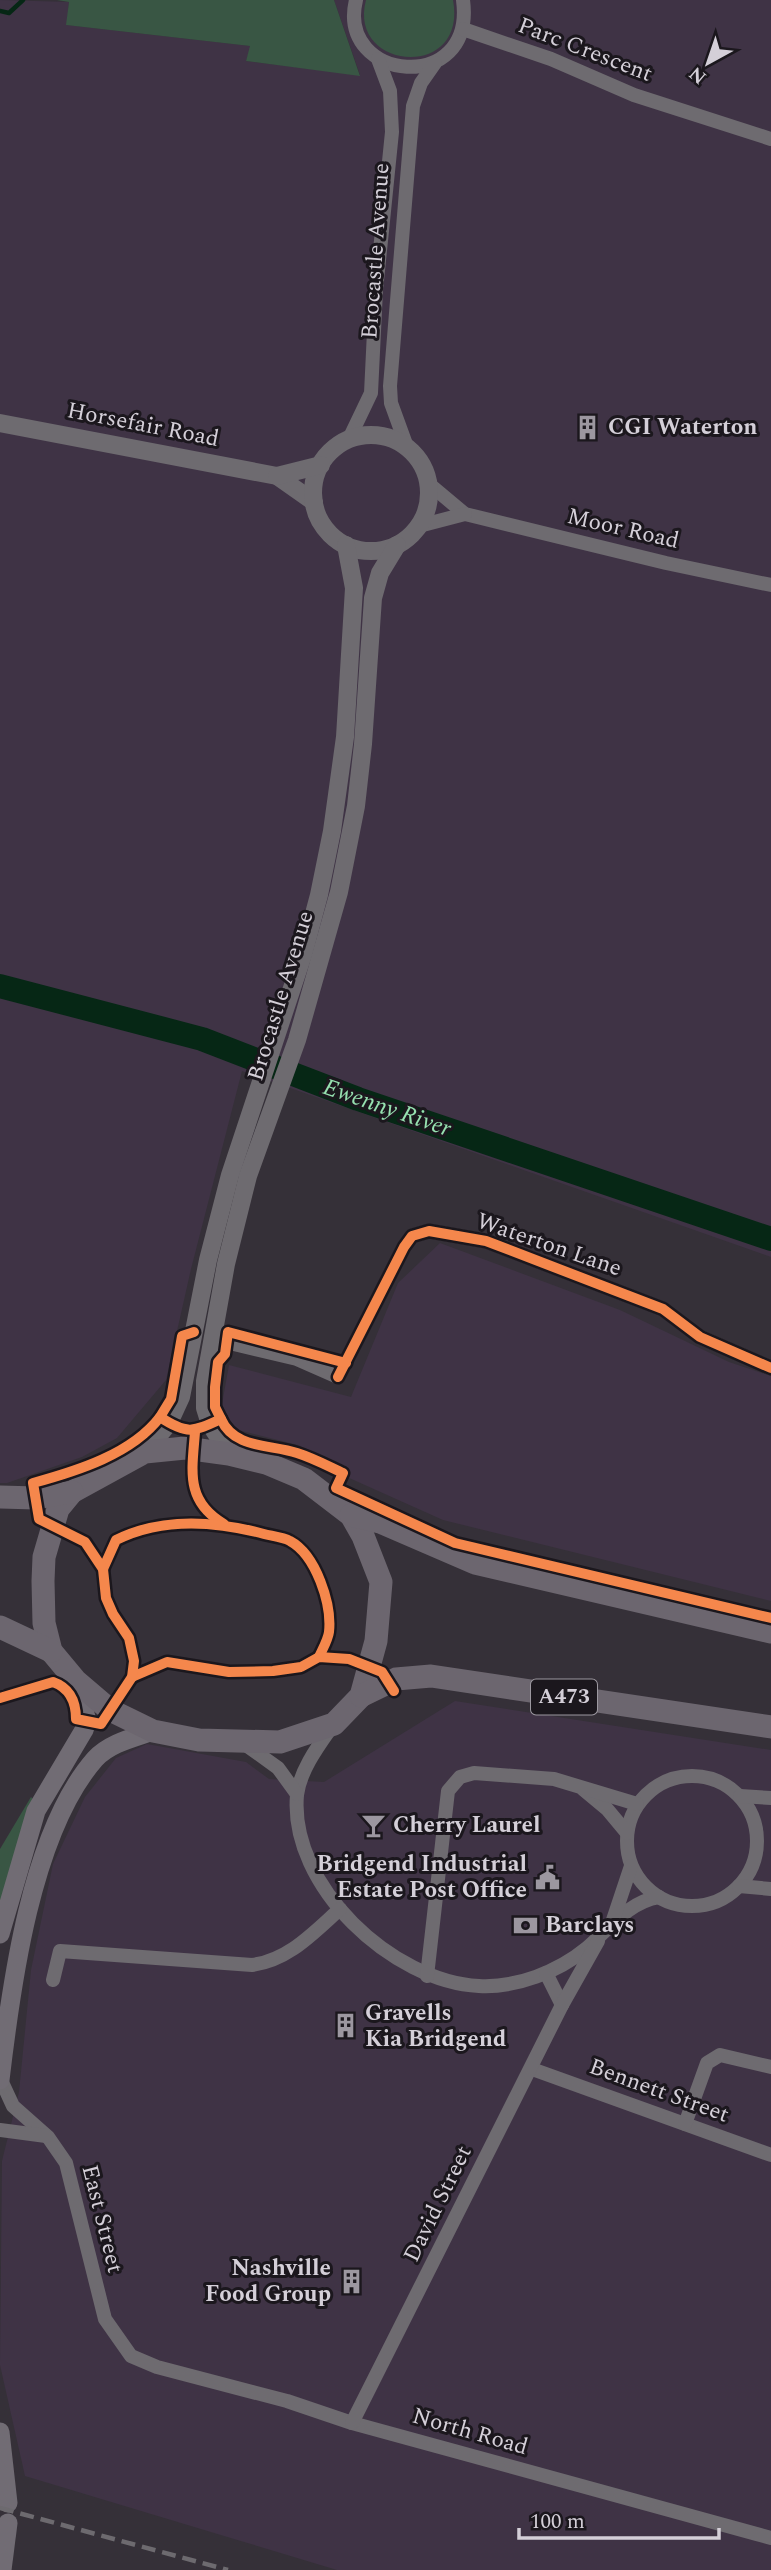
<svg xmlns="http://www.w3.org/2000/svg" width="771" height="2570" font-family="Spectral,serif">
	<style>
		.built { fill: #3f3345 }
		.green { fill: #395644 }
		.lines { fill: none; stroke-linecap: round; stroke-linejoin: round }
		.stream { stroke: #062715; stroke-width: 4.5 }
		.river { stroke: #062715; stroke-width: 24 }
		.minor { stroke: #6e6b70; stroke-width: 14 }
		.tertiary { stroke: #6e6b70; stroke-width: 18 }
		.secondary { stroke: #716c74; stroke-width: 19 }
		.primary { stroke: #6c666f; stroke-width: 23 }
		.rail { stroke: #6d6a6f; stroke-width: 4.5; stroke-dasharray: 14 7; stroke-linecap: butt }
		.cycleway-casing { stroke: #1b171d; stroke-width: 15 }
		.cycleway { stroke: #f5874c; stroke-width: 10 }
		.labels { text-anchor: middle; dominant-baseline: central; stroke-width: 6; stroke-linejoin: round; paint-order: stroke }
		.shield { fill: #1b171d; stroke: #9c98a0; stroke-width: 2 }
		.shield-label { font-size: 21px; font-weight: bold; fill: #d4cfd8 }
		.street-label { font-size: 23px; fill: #d4cfd8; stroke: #1b171d }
		.poi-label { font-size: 23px; font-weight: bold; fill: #d4cfd8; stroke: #1b171d; text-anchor: start }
		.water-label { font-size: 24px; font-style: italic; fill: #96e1b0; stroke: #1b171d }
	</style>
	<rect width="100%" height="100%" fill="#353038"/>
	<g class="built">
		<polygon points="0,0 69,2 67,25 251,46 246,61 360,75 334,0 771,0 771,1257 242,1071 191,1269 166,1380 117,1438 82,1457 7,1483 0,1483"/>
		<polygon points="440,1243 620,1310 729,1362 771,1376 771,1601 443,1520 347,1477 349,1473 331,1460 298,1445 238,1430 227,1418 222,1404 229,1365 351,1397 398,1283"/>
		<polygon points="455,1701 771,1750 771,2570 337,2570 25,2476 0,2365 2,2161 19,2092 31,1970 53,1864 85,1797 116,1758 147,1744 246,1762 269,1779 324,1782"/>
	</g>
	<g class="green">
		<polygon points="57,0 334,0 360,76 246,61 250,46 66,25 69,2"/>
		<path d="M366 0H453C468 81 347 71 366 0Z"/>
		<polygon points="31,1797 33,1799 0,1927 0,1849"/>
	</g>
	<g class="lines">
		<polyline class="stream" points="0,11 9,13 23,0"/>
		<polyline class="river" points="0,986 202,1039 358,1099 771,1239"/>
		<g class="minor">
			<path d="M356 0C336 82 476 96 463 0"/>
			<polyline points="463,29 551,59 634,95 771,139"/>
			<polyline points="349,439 371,393 376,290 392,132 390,91 378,59"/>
			<polyline points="407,447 391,403 390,386 413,106 421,83 435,63"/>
			<polyline points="428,483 465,514 666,563 771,585"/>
			<polyline points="419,526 465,514"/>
			<polyline points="213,1339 297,1359 338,1377 404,1247 412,1236 429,1231 486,1241 663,1309 700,1337 771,1368"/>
			<polyline points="0,1698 5,1696"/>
			<path d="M333 1725C319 1745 300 1770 297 1795 289 1886 393 1982 479 1986 516 1988 558 1972 587 1948 609 1929 628 1902 659 1897"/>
			<polyline points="246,1745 278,1768 297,1794"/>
			<circle cx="692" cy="1841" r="65"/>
			<polyline points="583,1789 607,1809 627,1833"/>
			<polyline points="740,1796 771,1798"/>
			<polyline points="739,1886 771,1889"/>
			<polyline points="613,1920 631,1866"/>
			<polyline points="546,1973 562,2005"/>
			<polyline points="427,1976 448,1791 460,1777 474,1773 554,1779 637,1804"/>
			<path d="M53 1980 60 1951 252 1965C289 1960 313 1933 340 1909"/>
			<polyline points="532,2069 771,2155"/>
			<polyline points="0,2078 13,2106 48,2137 66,2163 105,2319 131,2356 157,2367 287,2401 352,2423 771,2538"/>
			<polyline points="685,2124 707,2063 720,2055 771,2067"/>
			<polyline points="0,2130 46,2136"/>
			<polyline points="352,2423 562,2005 598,1941"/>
		</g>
		<g class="tertiary">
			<polyline points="0,423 277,476 314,502"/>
			<circle cx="371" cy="493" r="58"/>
			<polyline points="277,476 321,465"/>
			<polyline points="145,1452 169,1423 181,1397 208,1260 230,1175 303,955 319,895 332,831 345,737 354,588 346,545"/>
			<polyline points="229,1454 210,1424 205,1408 205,1381 226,1264 248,1176 297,1040 339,892 356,806 363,744 373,598 380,573 397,545"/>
		</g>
		<g class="secondary">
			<polyline points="0,1934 36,1811 84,1730 87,1721 76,1681"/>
			<path d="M0 2080C11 1986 31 1832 95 1759 110 1743 133 1738 153 1731"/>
			<polyline points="0,2432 8,2503"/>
			<polyline points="2,2570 8,2523"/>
		</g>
		<g class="primary">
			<polygon points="185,1448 229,1454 266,1463 304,1479 351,1515 363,1536 381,1582 376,1641 361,1696 334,1724 280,1742 199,1740 153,1731 110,1710 76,1681 51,1651 44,1623 43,1581 44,1557 58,1509 72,1492 145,1452"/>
			<polyline points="0,1497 36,1498 72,1492"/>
			<polyline points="351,1515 380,1522 475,1563 771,1632"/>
			<polyline points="0,1627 51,1651"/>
			<polyline points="361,1696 396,1679 431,1676 771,1727"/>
		</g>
		<polyline class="rail" points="0,2508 228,2570"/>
		<defs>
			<g id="cycleway">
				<polyline points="338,1377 404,1247 412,1236 429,1231 486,1241 663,1309 700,1337 771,1368"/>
				<polyline points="160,1417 171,1399 182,1336 194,1332"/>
				<polyline points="221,1419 215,1407 215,1387 218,1362 225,1354 228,1332 346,1363"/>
				<path d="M195 1432C192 1471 185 1501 224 1524"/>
				<path d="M103 1569 116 1540C162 1517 216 1521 264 1534 272 1536 283 1537 290 1541 316 1555 332 1604 329 1632 328 1640 322 1650 319 1657"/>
				<polyline points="132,1677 167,1662 229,1672 273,1671 301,1667 319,1657 349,1659 382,1672 394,1691"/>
				<path d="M0 1698 53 1682C70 1688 76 1702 76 1719L101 1724 132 1677 134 1661 129 1638 113 1614 106 1598 103 1569 85 1542 39 1519 33 1483C77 1471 132 1454 160 1417 187 1435 193 1432 221 1419 234 1449 270 1444 297 1453 313 1458 328 1466 343 1473L336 1488 455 1543 771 1618"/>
			</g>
		</defs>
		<use href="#cycleway" class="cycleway-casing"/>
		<use href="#cycleway" class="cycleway"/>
	</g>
	<defs>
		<symbol id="building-bare" viewBox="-9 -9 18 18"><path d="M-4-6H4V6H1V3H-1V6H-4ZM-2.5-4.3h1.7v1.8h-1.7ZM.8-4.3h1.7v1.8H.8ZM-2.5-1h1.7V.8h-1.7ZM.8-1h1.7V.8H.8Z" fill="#9c97a0" stroke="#1b171d" stroke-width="2.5" paint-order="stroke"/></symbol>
		<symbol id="bar-bare" viewBox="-9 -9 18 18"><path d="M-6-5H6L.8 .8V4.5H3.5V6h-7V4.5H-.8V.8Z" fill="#9c97a0" stroke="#1b171d" stroke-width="2.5" paint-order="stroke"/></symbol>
		<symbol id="civic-bare" viewBox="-9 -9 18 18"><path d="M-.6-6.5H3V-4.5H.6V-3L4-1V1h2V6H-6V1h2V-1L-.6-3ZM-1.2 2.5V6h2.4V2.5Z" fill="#9c97a0" stroke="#1b171d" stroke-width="2.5" paint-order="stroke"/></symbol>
		<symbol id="bank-bare" viewBox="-9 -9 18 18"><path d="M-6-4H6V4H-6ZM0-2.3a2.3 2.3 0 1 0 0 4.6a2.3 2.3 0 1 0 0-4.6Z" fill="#9c97a0" stroke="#1b171d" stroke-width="2.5" paint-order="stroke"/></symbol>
	</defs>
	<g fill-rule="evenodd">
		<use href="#building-bare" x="570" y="410" width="35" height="35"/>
		<use href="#bar-bare" x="356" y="1808" width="35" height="35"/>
		<use href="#civic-bare" x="530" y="1860" width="35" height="35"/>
		<use href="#bank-bare" x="508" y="1908" width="35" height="35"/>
		<use href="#building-bare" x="328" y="2008" width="35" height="35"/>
		<use href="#building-bare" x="334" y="2264" width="35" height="35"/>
	</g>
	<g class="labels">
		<rect class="shield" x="531" y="1679.5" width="66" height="35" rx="5"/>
		<g class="shield-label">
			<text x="564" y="1697">A473</text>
		</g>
		<g class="street-label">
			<text transform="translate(585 50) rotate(21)">Parc Crescent</text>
			<text transform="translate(376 251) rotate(-86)">Brocastle Avenue</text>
			<text transform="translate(143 425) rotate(11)">Horsefair Road</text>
			<text transform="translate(623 529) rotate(13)">Moor Road</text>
			<text transform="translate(281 996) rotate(-73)">Brocastle Avenue</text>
			<text transform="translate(549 1245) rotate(19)">Waterton Lane</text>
			<text transform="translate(659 2091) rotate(20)">Bennett Street</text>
			<text transform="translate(438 2204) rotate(-64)">David Street</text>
			<text transform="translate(102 2219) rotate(76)">East Street</text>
			<text transform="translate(470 2432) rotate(16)">North Road</text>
		</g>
		<g class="poi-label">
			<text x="608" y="427">CGI Waterton</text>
			<text x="393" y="1825">Cherry Laurel</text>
			<text x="527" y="1864" text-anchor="end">Bridgend Industrial<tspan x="527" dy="26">Estate Post Office</tspan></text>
			<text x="545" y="1925">Barclays</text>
			<text x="365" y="2013">Gravells<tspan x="365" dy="26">Kia Bridgend</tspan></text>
			<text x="331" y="2268" text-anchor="end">Nashville<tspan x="331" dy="26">Food Group</tspan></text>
		</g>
		<g class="water-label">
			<text transform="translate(387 1108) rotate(19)">Ewenny River</text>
		</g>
	</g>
	<g transform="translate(708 63) rotate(220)" stroke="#1b171d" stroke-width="5" paint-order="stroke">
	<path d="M0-5L12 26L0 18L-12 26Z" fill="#d4cfd8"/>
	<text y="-10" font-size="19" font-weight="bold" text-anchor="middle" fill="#d4cfd8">N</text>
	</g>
	<path d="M519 2528v10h200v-10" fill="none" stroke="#d4cfd8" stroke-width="3.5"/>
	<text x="530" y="2528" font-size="21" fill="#d4cfd8" stroke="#1b171d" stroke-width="5" paint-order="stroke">100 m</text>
</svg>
